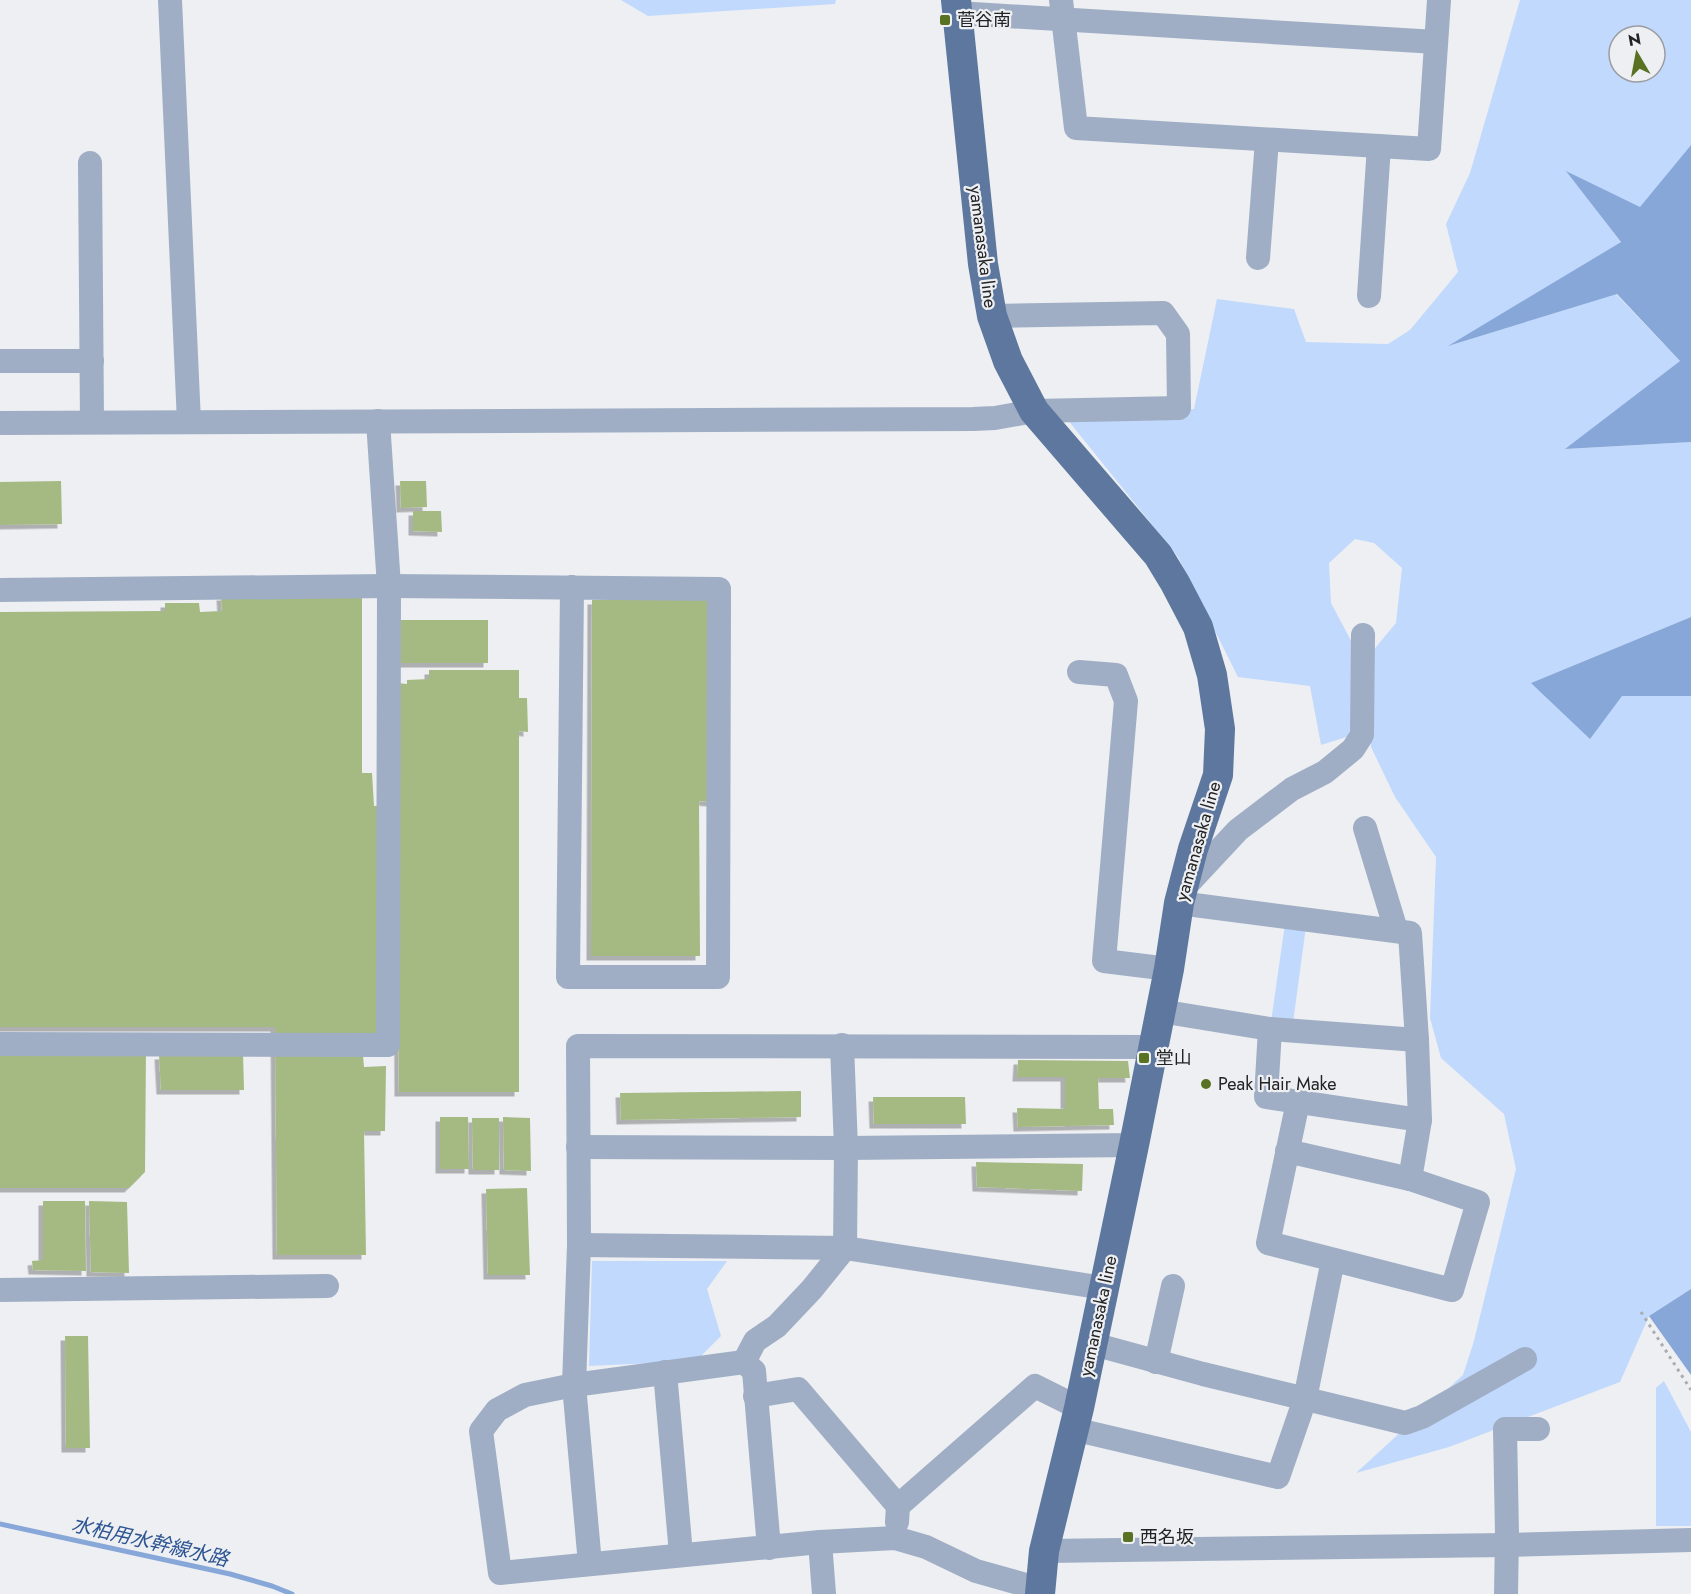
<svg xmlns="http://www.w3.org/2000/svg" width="1691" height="1594" font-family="Jost,'Noto Sans JP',sans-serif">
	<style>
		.green { fill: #c1d9fd; fill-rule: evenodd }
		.water { fill: #87a7d8 }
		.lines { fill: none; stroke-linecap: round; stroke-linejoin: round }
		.stream { stroke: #87a7d8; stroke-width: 5 }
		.building { fill: #a5ba82; filter: url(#shadow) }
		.path { stroke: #aaacae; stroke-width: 3; stroke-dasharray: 3 4.5; stroke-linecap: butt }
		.minor { stroke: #9faec4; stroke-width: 24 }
		.major { stroke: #5d779e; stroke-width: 30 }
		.poi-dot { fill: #587122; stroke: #edeff2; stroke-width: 2 }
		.labels { text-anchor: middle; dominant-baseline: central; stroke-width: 4.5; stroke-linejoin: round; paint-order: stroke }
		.poi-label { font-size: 18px; fill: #222324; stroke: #edeff2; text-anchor: start }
		.street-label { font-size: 18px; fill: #222324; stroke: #edeff2 }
		.water-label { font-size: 20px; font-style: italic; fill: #2d5592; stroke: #edeff2 }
	</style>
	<defs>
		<filter id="shadow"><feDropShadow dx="-4.5" dy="4.5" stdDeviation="0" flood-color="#0004"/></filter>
	</defs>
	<rect width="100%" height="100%" fill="#edeff2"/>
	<g class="green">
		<polygon points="621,0 836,0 835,4 648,16"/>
		<path d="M1520 0H1691V145L1640 208 1568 172 1621 242 1451 345 1616 294 1680 361 1566 449 1691 442V617L1531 683 1622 696H1691V1289L1649 1316 1620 1382 1449 1447 1356 1473 1463 1375 1474 1341 1516 1169 1504 1114 1441 1058 1430 1018 1436 857 1395 797 1371 747 1366 659 1396 623 1402 568 1374 543 1355 539 1329 563 1331 603 1357 652 1356 734 1321 745 1310 686 1238 677 1178 557 1067 419 1194 409 1217 299 1294 309 1306 342 1388 344 1410 330 1458 272 1446 224 1470 173ZM1619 36H1655V72H1619Z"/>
		<polygon points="1286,917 1307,919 1292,1030 1270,1029"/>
		<polygon points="592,1261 727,1261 707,1289 721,1336 696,1361 589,1366"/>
		<polygon points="1664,1381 1691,1432 1691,1526 1656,1526 1656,1388"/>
	</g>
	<g class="water">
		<polygon points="1691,145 1691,442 1565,449 1680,361 1617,294 1448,346 1621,242 1566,171 1640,207"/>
		<polygon points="1691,617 1691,696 1622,696 1590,739 1531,683"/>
		<polygon points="1691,1289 1691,1375 1649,1316"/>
	</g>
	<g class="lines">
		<polyline class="stream" points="0,1524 230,1574 272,1586 292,1594"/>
	</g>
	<g class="building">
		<polygon points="61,481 62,524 0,525 0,482"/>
		<polygon points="400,481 426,481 427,507 401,508"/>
		<polygon points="413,511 441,511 442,532 413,531"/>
		<polygon points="362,595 362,773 372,773 374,806 387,805 389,1046 362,1045 364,1067 386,1066 385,1131 364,1131 366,1255 277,1255 275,1027 0,1027 0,612 165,611 165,603 199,603 200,612 222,611 221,596"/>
		<polygon points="592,600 713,600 713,802 699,801 700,956 591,956"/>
		<polygon points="400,620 488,620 488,663 399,663"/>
		<polygon points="429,670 519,670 519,698 527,698 528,732 519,731 519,1092 399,1092 397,683 407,684 407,680 429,679"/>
		<polygon points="0,1045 146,1047 145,1172 129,1188 0,1188"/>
		<polygon points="243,1053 244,1090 161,1090 159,1055"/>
		<polygon points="1018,1060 1128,1061 1130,1078 1098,1078 1099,1109 1113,1109 1114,1125 1018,1127 1017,1108 1065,1109 1065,1077 1017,1077"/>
		<polygon points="801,1091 801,1117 621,1120 620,1093"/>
		<polygon points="873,1097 965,1097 966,1124 874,1124"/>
		<polygon points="440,1117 468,1117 469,1169 440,1169"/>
		<polygon points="503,1117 530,1118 531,1171 504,1170"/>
		<polygon points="472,1118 499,1118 499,1170 473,1170"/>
		<polygon points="976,1162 1083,1164 1082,1191 977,1187"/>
		<polygon points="527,1188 530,1275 488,1275 486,1189"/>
		<polygon points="43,1201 85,1201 86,1271 33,1270 32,1261 43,1260"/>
		<polygon points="89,1201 127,1202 129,1273 91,1272"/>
		<polygon points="65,1336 88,1336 90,1448 66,1448"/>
	</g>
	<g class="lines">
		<polyline class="path" points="1641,1312 1691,1390"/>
		<g class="minor">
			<polyline points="170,0 189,422"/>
			<polyline points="1061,0 1076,128 1429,149 1439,0"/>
			<polyline points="957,13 1436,42"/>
			<polyline points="90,163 92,422"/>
			<polyline points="1258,258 1267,140"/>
			<polyline points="1369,296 1379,146"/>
			<polyline points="0,361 92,361"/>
			<polyline points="0,423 973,419 995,418 1034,411 1179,408 1178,334 1163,313 992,316"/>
			<polyline points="0,590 389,586 719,589 718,977 568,977 572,587"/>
			<polyline points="1079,672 1116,675 1126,701 1104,961 1169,969"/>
			<polyline points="1365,828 1396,930"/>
			<polyline points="1182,890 1238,830 1292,789 1325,772 1353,749 1362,735 1363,635"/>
			<polyline points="1179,903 1410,933 1417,1040 1420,1120 1410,1179"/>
			<polyline points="1160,1011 1270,1029 1417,1040"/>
			<polyline points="1270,1029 1266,1097 1420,1120"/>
			<polyline points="0,1044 388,1045 389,586 378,421"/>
			<polyline points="578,1147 846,1148 1134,1145"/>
			<polyline points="1287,1151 1410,1179 1478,1202 1452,1290 1268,1243 1298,1102"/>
			<polyline points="579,1245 845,1248 1104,1288"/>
			<polyline points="0,1290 327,1286"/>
			<polyline points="1093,1344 1203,1374 1405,1423 1422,1417 1525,1359"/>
			<polyline points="744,1362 755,1341 777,1326 812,1289 845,1248 846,1148 842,1045"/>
			<polyline points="1156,1362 1173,1286"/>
			<polyline points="665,1372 681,1554"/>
			<polyline points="755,1396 798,1389 898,1506 897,1522"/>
			<polyline points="1073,1429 1278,1477 1305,1399 1333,1260"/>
			<polyline points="898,1506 1035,1386 1079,1408"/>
			<polyline points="820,1542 824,1594"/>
			<polyline points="769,1548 754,1371 744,1362 574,1385 525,1395 497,1410 481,1431 500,1573 820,1542 895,1538 926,1547 976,1571 1040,1589"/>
			<polyline points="1044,1551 1506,1545 1691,1540"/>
			<polyline points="590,1564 574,1385 579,1245 578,1046 1153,1047"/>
			<polyline points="1506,1594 1507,1534 1505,1429 1538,1429"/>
		</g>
		<polyline class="major" points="956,0 983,264 992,316 1008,361 1034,411 1158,555 1175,583 1198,627 1212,675 1220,729 1218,775 1193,849 1179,903 1169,969 1134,1145 1079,1408 1044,1551 1040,1594"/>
	</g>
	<g class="poi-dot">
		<rect x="939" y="14" width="12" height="12" rx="3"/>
		<rect x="1138" y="1052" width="12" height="12" rx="3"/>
		<circle cx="1206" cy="1084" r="6"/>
		<rect x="1122" y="1531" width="12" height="12" rx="3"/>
	</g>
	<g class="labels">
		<g class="poi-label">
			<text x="957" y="20">菅谷南</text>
			<text x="1156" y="1058">堂山</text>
			<text x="1218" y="1084">Peak Hair Make</text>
			<text x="1140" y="1537">西名坂</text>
		</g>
		<g class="street-label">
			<text transform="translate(983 247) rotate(83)">yamanasaka line</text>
			<text transform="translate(1198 841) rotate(-74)">yamanasaka line</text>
			<text transform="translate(1098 1316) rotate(-78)">yamanasaka line</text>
		</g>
		<g class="water-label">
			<text transform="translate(150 1542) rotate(13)">水柏用水幹線水路</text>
		</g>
	</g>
	<g transform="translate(1637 54) rotate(350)"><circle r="28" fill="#edeff2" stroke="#9c9da0" stroke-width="1.5"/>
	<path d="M0-4.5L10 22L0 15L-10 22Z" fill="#587122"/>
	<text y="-9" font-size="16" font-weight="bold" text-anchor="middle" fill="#222324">N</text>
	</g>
</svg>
